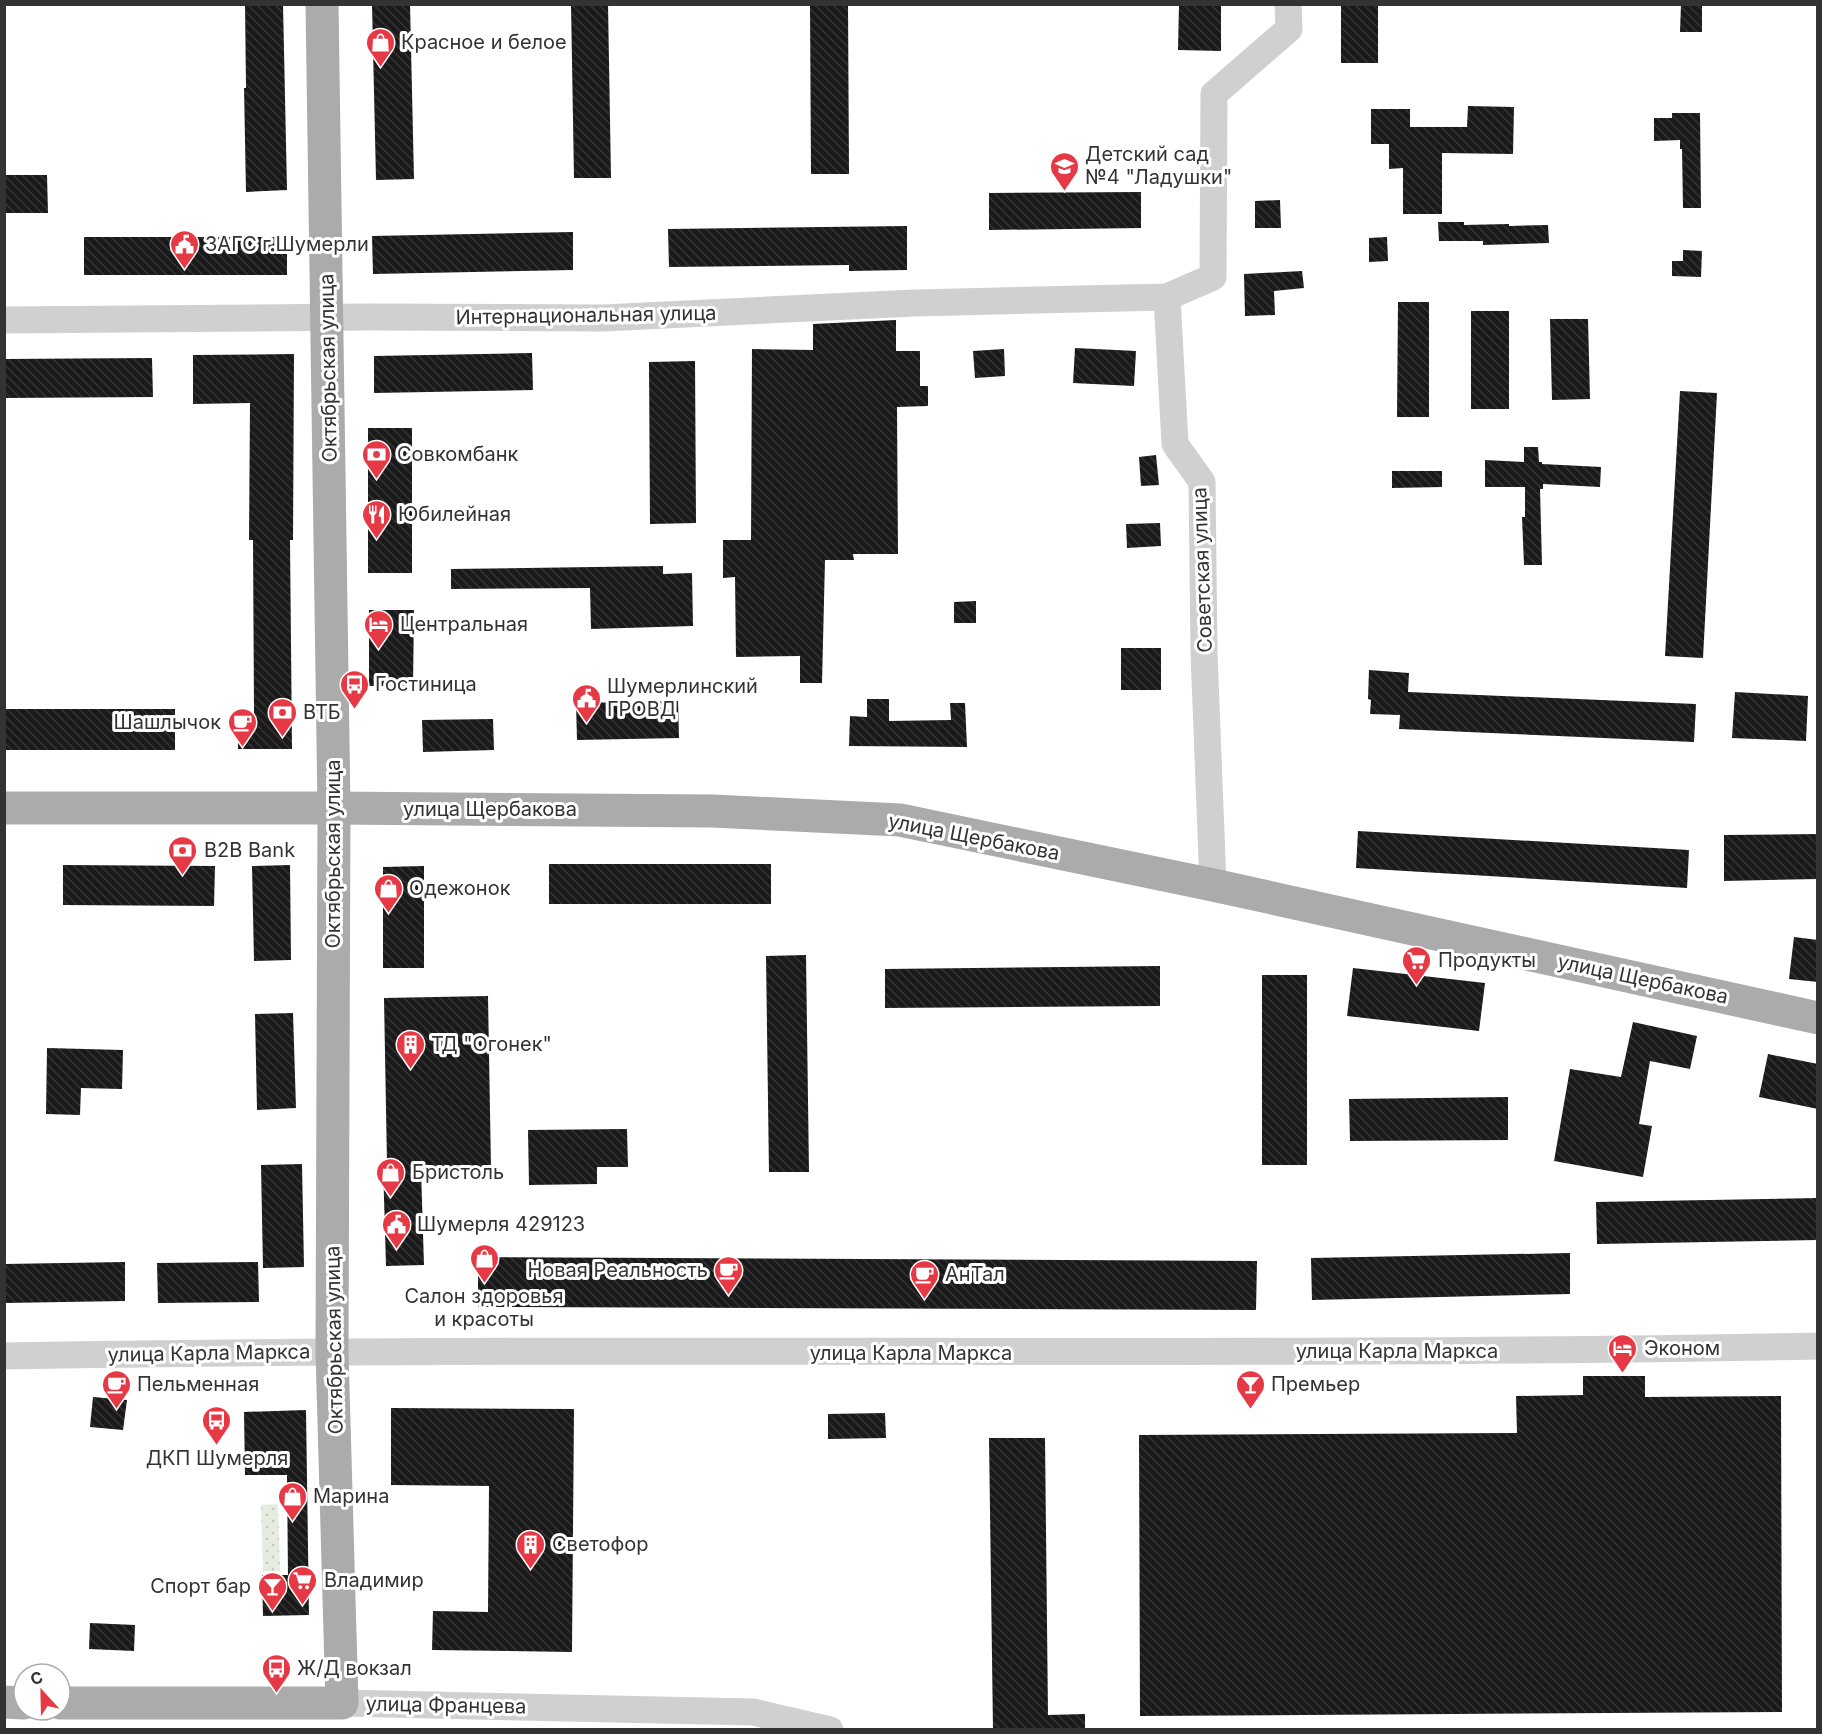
<svg xmlns="http://www.w3.org/2000/svg" width="1822" height="1734" font-family="Inter,sans-serif">
	<style>
		.grass { fill: url(#grass-dots) }
		.building { fill: url(#building-back-hatch) }
		.lines { fill: none; stroke-linecap: round; stroke-linejoin: round }
		.minor { stroke: #d0d0d0; stroke-width: 27 }
		.major { stroke: #ababab; stroke-width: 33 }
		.labels { text-anchor: middle; dominant-baseline: central; stroke-width: 6; stroke-linejoin: round; paint-order: stroke }
		.poi-label { font-size: 20px; fill: #333; stroke: #fff; text-anchor: start }
		.street-label { font-size: 20px; fill: #333; stroke: #fff }
	</style>
	<defs>
		<pattern id="grass-dots" width="8" height="8" patternUnits="userSpaceOnUse" patternTransform="scale(1.5)"><rect width="8" height="8" fill="#e6ecdf"/><path d="M2 2h.1M6 6h.1" fill="none" stroke="#c6cbc0" stroke-width="1.8" stroke-linecap="round"/></pattern>
		<pattern id="building-back-hatch" width="6" height="6" patternUnits="userSpaceOnUse" patternTransform="scale(1.5)"><rect width="6" height="6" fill="#1a1a1a"/><path d="M-1 5l2 2M0 0l6 6M5-1l2 2" fill="none" stroke="#333"/></pattern>
	</defs>
	<rect width="100%" height="100%" fill="#fff"/>
	<polygon class="grass" points="278,1504 280,1571 263,1571 261,1505"/>
	<g class="building">
		<polygon points="245,4 283,4 287,190 246,192 244,88 246,88"/>
		<polygon points="372,4 410,4 414,179 376,180"/>
		<polygon points="571,4 608,4 611,178 574,178"/>
		<polygon points="810,4 848,4 849,174 811,174"/>
		<polygon points="1179,4 1221,4 1221,51 1178,50"/>
		<rect x="1341" y="4" width="37" height="59"/>
		<polygon points="1681,4 1702,4 1702,32 1680,32"/>
		<polygon points="1468,106 1514,107 1513,154 1442,153 1442,214 1403,214 1403,168 1389,169 1389,144 1371,144 1371,109 1410,109 1410,127 1467,127"/>
		<polygon points="1672,113 1700,113 1701,208 1683,208 1682,149 1680,149 1680,140 1654,141 1654,118 1672,118"/>
		<polygon points="4,175 47,175 48,213 4,213"/>
		<polygon points="1141,192 1141,228 989,230 989,193"/>
		<polygon points="1280,200 1281,228 1255,228 1255,201"/>
		<polygon points="1438,222 1464,222 1464,225 1509,224 1509,226 1548,225 1549,243 1483,245 1483,241 1439,241"/>
		<polygon points="907,226 907,270 849,271 849,265 669,267 668,229"/>
		<polygon points="573,232 573,270 373,274 372,236"/>
		<rect x="84" y="237" width="203" height="38"/>
		<polygon points="1387,237 1388,261 1369,262 1369,238"/>
		<polygon points="1683,250 1702,251 1701,277 1672,276 1672,261 1683,261"/>
		<polygon points="1302,271 1304,288 1274,291 1275,315 1245,316 1244,274"/>
		<polygon points="1398,302 1429,302 1429,417 1397,417"/>
		<rect x="1471" y="311" width="38" height="98"/>
		<polygon points="1550,319 1588,319 1590,399 1552,400"/>
		<polygon points="896,320 896,351 920,351 920,386 928,386 928,406 897,407 898,554 853,554 854,560 825,560 822,683 800,683 800,656 736,657 735,577 723,578 723,540 751,540 752,349 813,350 813,324"/>
		<polygon points="1075,348 1136,351 1134,386 1073,383"/>
		<polygon points="1004,349 1005,376 975,378 973,351"/>
		<polygon points="532,353 533,390 374,393 374,356"/>
		<polygon points="294,354 293,540 290,540 292,749 238,749 238,714 254,713 253,540 249,540 250,403 193,404 193,355"/>
		<polygon points="152,358 153,397 4,398 4,359"/>
		<polygon points="695,361 696,523 650,524 649,362"/>
		<polygon points="1680,391 1717,393 1703,658 1665,656"/>
		<rect x="368" y="428" width="44" height="145"/>
		<polygon points="1524,447 1538,447 1539,462 1542,462 1542,464 1601,467 1600,487 1543,484 1543,489 1540,489 1542,565 1524,565 1522,517 1525,517 1525,487 1485,487 1485,460 1524,462"/>
		<polygon points="1156,455 1159,485 1141,486 1139,457"/>
		<polygon points="1392,471 1442,471 1442,487 1392,488"/>
		<polygon points="1160,523 1161,546 1127,548 1126,524"/>
		<polygon points="663,566 663,574 692,573 693,626 591,629 590,588 451,589 451,569"/>
		<polygon points="976,601 976,623 954,623 954,602"/>
		<polygon points="369,610 414,610 413,686 369,686"/>
		<rect x="1121" y="648" width="40" height="42"/>
		<polygon points="1369,670 1409,673 1408,692 1696,704 1694,742 1399,729 1400,715 1370,714 1371,700 1368,699"/>
		<polygon points="1735,692 1808,696 1806,741 1732,738"/>
		<polygon points="867,699 889,699 889,721 951,720 950,703 965,703 967,747 849,746 850,716 867,717"/>
		<polygon points="678,701 679,738 577,740 576,703"/>
		<rect x="4" y="709" width="171" height="41"/>
		<polygon points="493,719 494,750 423,752 422,720"/>
		<polygon points="1358,831 1689,850 1687,888 1356,868"/>
		<polygon points="1818,834 1818,879 1724,881 1724,835"/>
		<rect x="549" y="864" width="222" height="40"/>
		<polygon points="63,865 215,866 214,906 63,905"/>
		<polygon points="290,865 291,960 254,961 252,866"/>
		<polygon points="424,866 424,968 383,968 383,867"/>
		<polygon points="1794,937 1818,940 1818,982 1789,979"/>
		<polygon points="806,955 809,1172 769,1172 766,956"/>
		<polygon points="1160,966 1160,1006 885,1008 885,969"/>
		<polygon points="1353,968 1485,983 1479,1031 1347,1016"/>
		<rect x="1262" y="975" width="45" height="190"/>
		<polygon points="488,996 491,1169 421,1170 424,1265 386,1266 383,1164 387,1164 384,998"/>
		<polygon points="293,1013 296,1108 257,1110 255,1014"/>
		<polygon points="1633,1022 1697,1036 1690,1069 1650,1061 1639,1124 1652,1126 1643,1177 1554,1161 1570,1069 1621,1077"/>
		<polygon points="47,1048 123,1050 122,1089 81,1088 80,1115 46,1114"/>
		<polygon points="1768,1054 1818,1064 1818,1109 1759,1097"/>
		<polygon points="1508,1097 1508,1140 1350,1141 1349,1099"/>
		<polygon points="627,1129 628,1167 597,1167 597,1184 529,1185 528,1130"/>
		<polygon points="302,1164 304,1267 263,1268 261,1165"/>
		<polygon points="1818,1198 1818,1240 1597,1244 1596,1202"/>
		<polygon points="1570,1253 1570,1294 1312,1300 1311,1258"/>
		<polygon points="478,1257 1257,1261 1256,1310 478,1307"/>
		<polygon points="125,1262 125,1301 4,1303 4,1264"/>
		<polygon points="258,1262 259,1302 158,1303 157,1263"/>
		<polygon points="1583,1376 1645,1376 1645,1397 1781,1396 1782,1712 1140,1716 1139,1435 1517,1433 1516,1396 1583,1395"/>
		<polygon points="93,1397 127,1400 123,1430 90,1427"/>
		<polygon points="391,1408 574,1409 572,1652 432,1650 433,1611 488,1612 489,1486 391,1485"/>
		<polygon points="306,1410 309,1615 263,1616 262,1575 288,1575 287,1475 245,1475 244,1412"/>
		<polygon points="885,1413 886,1438 828,1439 828,1414"/>
		<polygon points="989,1438 1045,1438 1048,1715 1085,1714 1085,1730 993,1730"/>
		<polygon points="90,1623 135,1625 134,1651 89,1649"/>
	</g>
	<g class="lines">
		<g class="minor">
			<polyline points="4,320 369,317 603,318 915,303 1167,297"/>
			<polyline points="1213,885 1204,653 1202,482 1175,444 1167,297 1213,277 1214,94 1289,29 1288,4"/>
			<path d="M4 1356C609 1345 1213 1358 1818 1346"/>
			<polyline points="342,1703 753,1712 830,1730"/>
		</g>
		<g class="major">
			<polyline points="4,808 334,808 713,811 900,820 1213,885 1818,1018"/>
			<polyline points="4,1702 24,1703"/>
			<polyline points="60,1703 342,1703 332,1352 334,808 322,4"/>
		</g>
	</g>
	<defs>
		<symbol id="shop-pin" viewBox="-11 -11 22 30"><path d="M0 17L-7.5 6A9.5 9.5 0 1 1 7.5 6Z" fill="#e63946" stroke="#fff"/><path d="M-5-2.5h2.3a2.7 3.5 0 0 1 5.4 0H5L5.5 6h-11ZM-1.5-2.5h3a1.5 2.3 0 0 0-3 0Z" fill="#fff"/></symbol>
		<symbol id="school-pin" viewBox="-11 -11 22 30"><path d="M0 17L-7.5 6A9.5 9.5 0 1 1 7.5 6Z" fill="#e63946" stroke="#fff"/><path d="M0-5L7-2L0 1L-7-2ZM-4 1L0 2.5L4 1V4Q0 6-4 4Z" fill="#fff"/></symbol>
		<symbol id="civic-pin" viewBox="-11 -11 22 30"><path d="M0 17L-7.5 6A9.5 9.5 0 1 1 7.5 6Z" fill="#e63946" stroke="#fff"/><path d="M-.6-6.5H3V-4.5H.6V-3L4-1V1h2V6H-6V1h2V-1L-.6-3ZM-1.2 2.5V6h2.4V2.5Z" fill="#fff"/></symbol>
		<symbol id="bank-pin" viewBox="-11 -11 22 30"><path d="M0 17L-7.5 6A9.5 9.5 0 1 1 7.5 6Z" fill="#e63946" stroke="#fff"/><path d="M-6-4H6V4H-6ZM0-2.3a2.3 2.3 0 1 0 0 4.6a2.3 2.3 0 1 0 0-4.6Z" fill="#fff"/></symbol>
		<symbol id="restaurant-pin" viewBox="-11 -11 22 30"><path d="M0 17L-7.5 6A9.5 9.5 0 1 1 7.5 6Z" fill="#e63946" stroke="#fff"/><path d="M-5-6h1v4h1v-4h1v4h1v-4h1v5L-1.5 .5V6h-2V.5L-5-1ZM5-6V6H3V1.5H1.5Q1.5-4 5-6Z" fill="#fff"/></symbol>
		<symbol id="hotel-pin" viewBox="-11 -11 22 30"><path d="M0 17L-7.5 6A9.5 9.5 0 1 1 7.5 6Z" fill="#e63946" stroke="#fff"/><path d="M-6-4.5h1.5V1H6V5H4.5V3h-9V5H-6ZM-4 0a1.8 1.8 0 1 1 3.6 0ZM.5 0V-2.5h3Q6-2.5 6 0Z" fill="#fff"/></symbol>
		<symbol id="bus-pin" viewBox="-11 -11 22 30"><path d="M0 17L-7.5 6A9.5 9.5 0 1 1 7.5 6Z" fill="#e63946" stroke="#fff"/><path d="M-5-6H5V4H4V6H2V4H-2V6H-4V4H-5ZM-3.5-4V0h7V-4ZM-3.5 1.2v1.5H-2V1.2ZM2 1.2v1.5H3.5V1.2Z" fill="#fff"/></symbol>
		<symbol id="cafe-pin" viewBox="-11 -11 22 30"><path d="M0 17L-7.5 6A9.5 9.5 0 1 1 7.5 6Z" fill="#e63946" stroke="#fff"/><path d="M-5.5-4.5H6V0H3Q3 3.5 0 3.5H-2.5Q-5.5 3.5-5.5 0ZM3-3.2v2h1.7v-2ZM-6 4.5H4V6H-6Z" fill="#fff"/></symbol>
		<symbol id="supermarket-pin" viewBox="-11 -11 22 30"><path d="M0 17L-7.5 6A9.5 9.5 0 1 1 7.5 6Z" fill="#e63946" stroke="#fff"/><path d="M-6-5.5h2.5l.6 2H6L4.5 2H-2.5L-4.4-4H-6ZM-1.5 3.2a1.3 1.3 0 1 0 .1 0ZM3 3.2a1.3 1.3 0 1 0 .1 0Z" fill="#fff"/></symbol>
		<symbol id="building-pin" viewBox="-11 -11 22 30"><path d="M0 17L-7.5 6A9.5 9.5 0 1 1 7.5 6Z" fill="#e63946" stroke="#fff"/><path d="M-4-6H4V6H1V3H-1V6H-4ZM-2.5-4.3h1.7v1.8h-1.7ZM.8-4.3h1.7v1.8H.8ZM-2.5-1h1.7V.8h-1.7ZM.8-1h1.7V.8H.8Z" fill="#fff"/></symbol>
		<symbol id="bar-pin" viewBox="-11 -11 22 30"><path d="M0 17L-7.5 6A9.5 9.5 0 1 1 7.5 6Z" fill="#e63946" stroke="#fff"/><path d="M-6-5H6L.8 .8V4.5H3.5V6h-7V4.5H-.8V.8Z" fill="#fff"/></symbol>
	</defs>
	<g fill-rule="evenodd">
		<use href="#shop-pin" x="364" y="26" width="33" height="45"/>
		<use href="#school-pin" x="1048" y="150" width="33" height="45"/>
		<use href="#civic-pin" x="168" y="228" width="33" height="45"/>
		<use href="#bank-pin" x="360" y="438" width="33" height="45"/>
		<use href="#restaurant-pin" x="360" y="498" width="33" height="45"/>
		<use href="#hotel-pin" x="362" y="608" width="33" height="45"/>
		<use href="#bus-pin" x="338" y="668" width="33" height="45"/>
		<use href="#civic-pin" x="570" y="682" width="33" height="45"/>
		<use href="#bank-pin" x="266" y="696" width="33" height="45"/>
		<use href="#cafe-pin" x="226" y="706" width="33" height="45"/>
		<use href="#bank-pin" x="166" y="834" width="33" height="45"/>
		<use href="#shop-pin" x="372" y="872" width="33" height="45"/>
		<use href="#supermarket-pin" x="1400" y="944" width="33" height="45"/>
		<use href="#building-pin" x="394" y="1028" width="33" height="45"/>
		<use href="#shop-pin" x="374" y="1156" width="33" height="45"/>
		<use href="#civic-pin" x="380" y="1208" width="33" height="45"/>
		<use href="#shop-pin" x="468" y="1242" width="33" height="45"/>
		<use href="#cafe-pin" x="712" y="1254" width="33" height="45"/>
		<use href="#cafe-pin" x="908" y="1258" width="33" height="45"/>
		<use href="#hotel-pin" x="1606" y="1332" width="33" height="45"/>
		<use href="#cafe-pin" x="100" y="1368" width="33" height="45"/>
		<use href="#bar-pin" x="1234" y="1368" width="33" height="45"/>
		<use href="#bus-pin" x="200" y="1404" width="33" height="45"/>
		<use href="#shop-pin" x="276" y="1480" width="33" height="45"/>
		<use href="#building-pin" x="514" y="1528" width="33" height="45"/>
		<use href="#supermarket-pin" x="286" y="1564" width="33" height="45"/>
		<use href="#bar-pin" x="256" y="1570" width="33" height="45"/>
		<use href="#bus-pin" x="260" y="1652" width="33" height="45"/>
	</g>
	<g class="labels">
		<g class="poi-label">
			<text x="401" y="42">Красное и белое</text>
			<text x="1085" y="154">Детский сад<tspan x="1085" dy="23">№4 "Ладушки"</tspan></text>
			<text x="205" y="244">ЗАГС г.Шумерли</text>
			<text x="397" y="454">Совкомбанк</text>
			<text x="398" y="514">Юбилейная</text>
			<text x="400" y="624">Центральная</text>
			<text x="375" y="684">Гостиница</text>
			<text x="607" y="686">Шумерлинский<tspan x="607" dy="23">ГРОВД</tspan></text>
			<text x="303" y="712">ВТБ</text>
			<text x="221" y="722" text-anchor="end">Шашлычок</text>
			<text x="204" y="850">B2B Bank</text>
			<text x="409" y="888">Одежонок</text>
			<text x="1438" y="960">Продукты</text>
			<text x="431" y="1044">ТД "Огонек"</text>
			<text x="412" y="1172">Бристоль</text>
			<text x="417" y="1224">Шумерля 429123</text>
			<text x="708" y="1270" text-anchor="end">Новая Реальность</text>
			<text x="945" y="1274">АнТал</text>
			<text x="484" y="1296" text-anchor="middle">Салон здоровья<tspan x="484" dy="23">и красоты</tspan></text>
			<text x="1644" y="1348">Эконом</text>
			<text x="137" y="1384">Пельменная</text>
			<text x="1271" y="1384">Премьер</text>
			<text x="217" y="1458" text-anchor="middle">ДКП Шумерля</text>
			<text x="313" y="1496">Марина</text>
			<text x="552" y="1544">Светофор</text>
			<text x="324" y="1580">Владимир</text>
			<text x="251" y="1586" text-anchor="end">Спорт бар</text>
			<text x="297" y="1668">Ж/Д вокзал</text>
		</g>
		<g class="street-label">
			<text transform="translate(586 315) rotate(-1)">Интернациональная улица</text>
			<text transform="translate(328 368) rotate(-91)">Октябрьская улица</text>
			<text transform="translate(1202 570) rotate(-92)">Советская улица</text>
			<text x="490" y="809">улица Щербакова</text>
			<text transform="translate(974 837) rotate(11)">улица Щербакова</text>
			<text transform="translate(333 854) rotate(-90)">Октябрьская улица</text>
			<text transform="translate(1643 979) rotate(12)">улица Щербакова</text>
			<text transform="translate(334 1340) rotate(-91)">Октябрьская улица</text>
			<text x="1397" y="1351">улица Карла Маркса</text>
			<text transform="translate(209 1353) rotate(-1)">улица Карла Маркса</text>
			<text x="911" y="1353">улица Карла Маркса</text>
			<text transform="translate(446 1705) rotate(1)">улица Францева</text>
		</g>
	</g>
	<rect width="1822" height="1734" fill="none" stroke="#333333" stroke-width="12"/>
	<g transform="translate(42 1692) rotate(338)"><circle r="28" fill="#ffffff" stroke="#adadad" stroke-width="1.5"/>
	<path d="M0-4.5L10 22L0 15L-10 22Z" fill="#e63946"/>
	<text y="-9" font-size="16" font-weight="bold" text-anchor="middle" fill="#333333">С</text>
	</g>
</svg>
